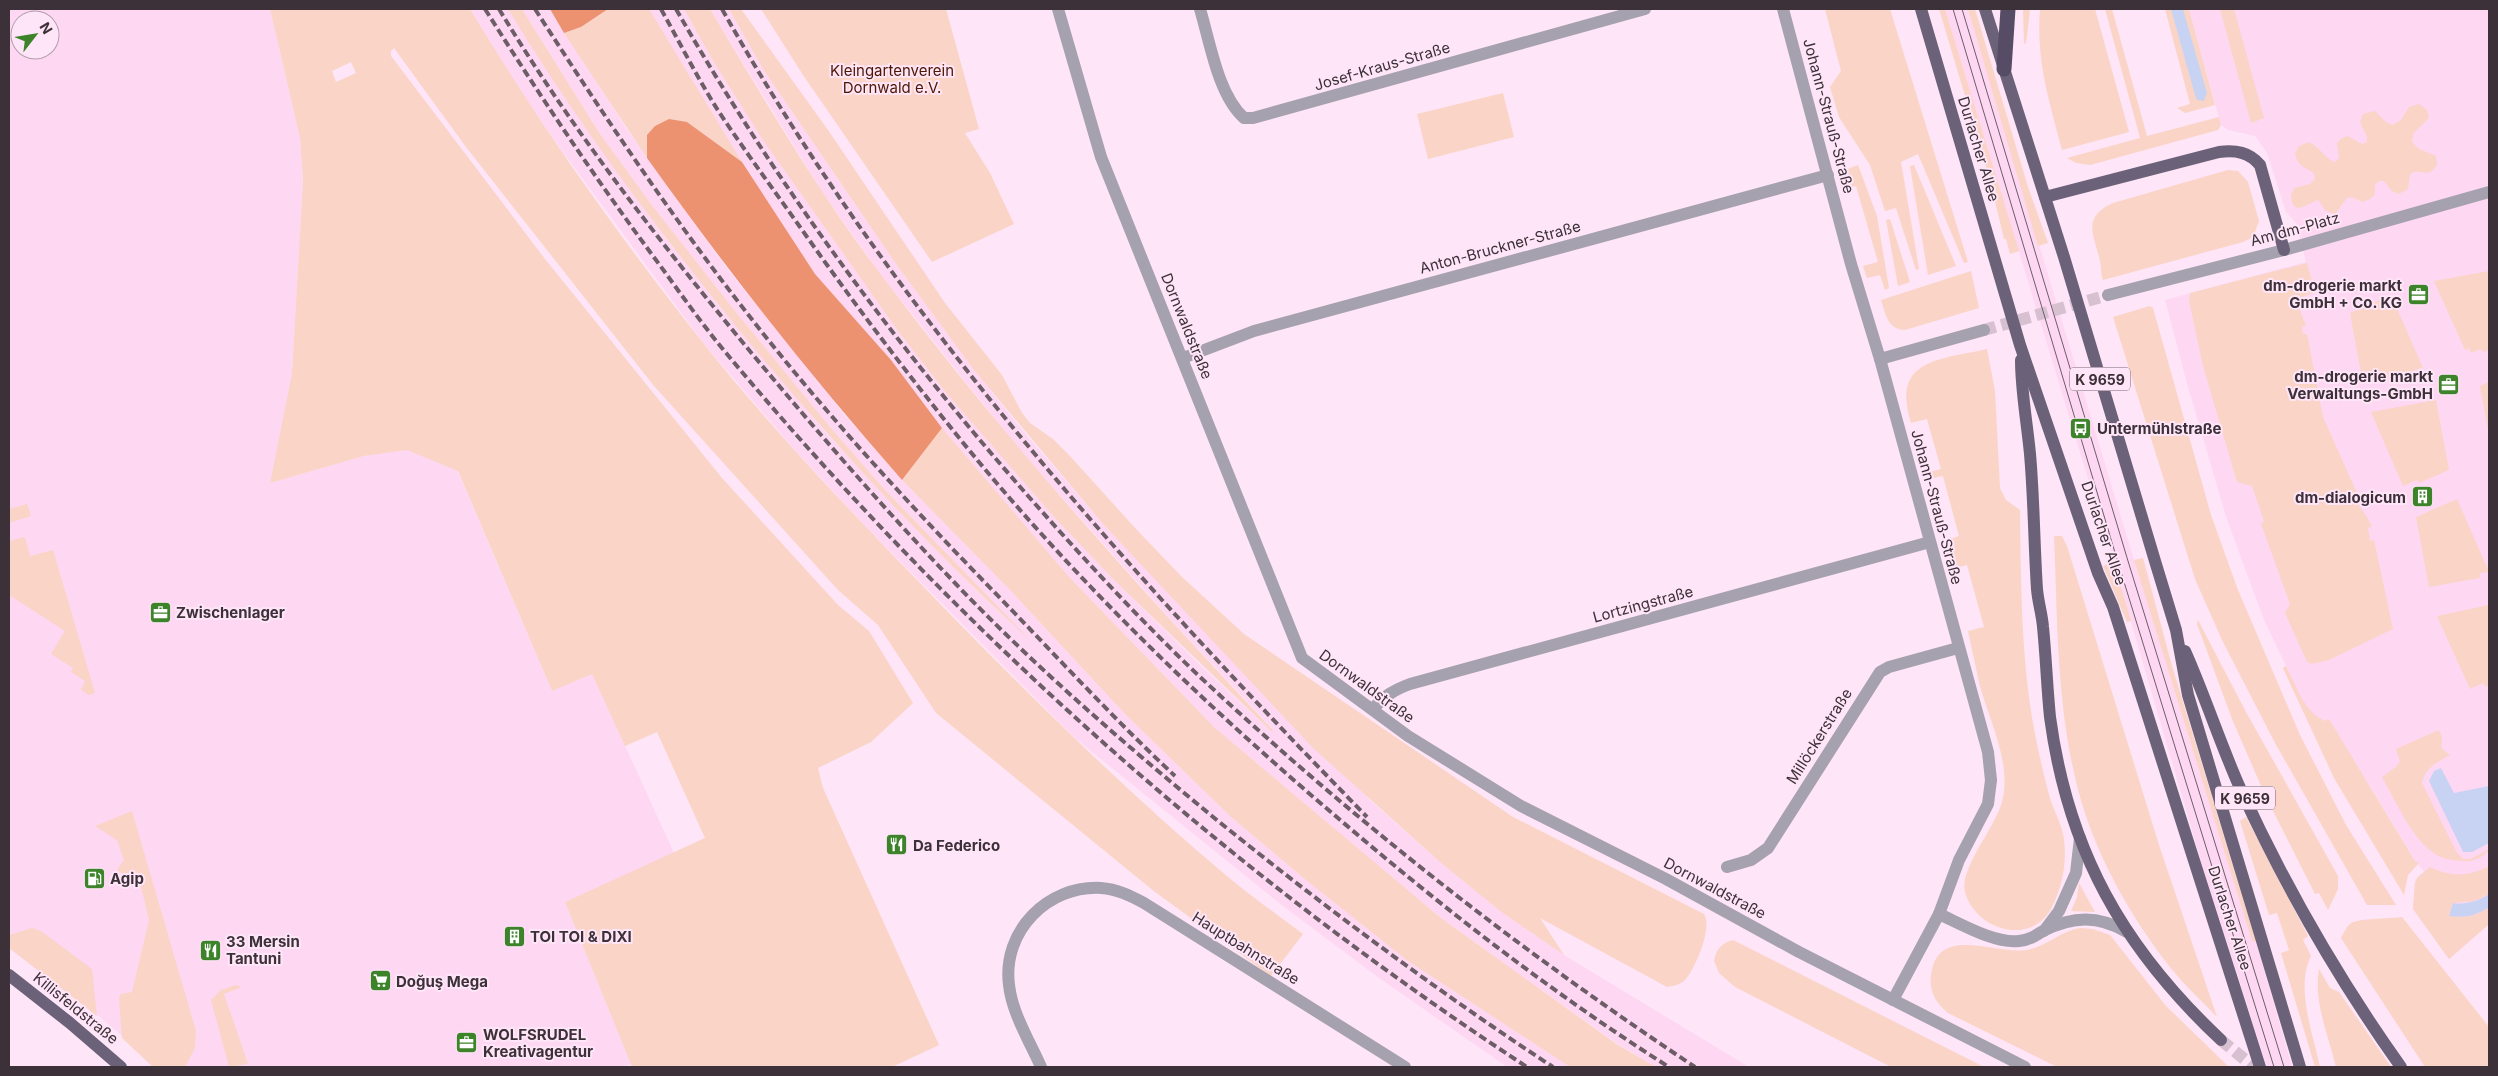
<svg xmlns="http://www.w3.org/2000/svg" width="2498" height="1076" font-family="Inter,sans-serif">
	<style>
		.built { fill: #fed8f3; fill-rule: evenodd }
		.green { fill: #fad4c6; fill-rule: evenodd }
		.forest { fill: #ec9270 }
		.water { fill: #c8d3f4 }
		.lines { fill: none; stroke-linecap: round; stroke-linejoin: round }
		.minor-tunnel { stroke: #d7c1d1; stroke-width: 12; stroke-dasharray: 12 6; stroke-linecap: butt }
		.major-tunnel { stroke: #d7c1d1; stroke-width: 12; stroke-dasharray: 12 6; stroke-linecap: butt }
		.minor { stroke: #a6a1ae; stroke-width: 12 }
		.major { stroke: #6b6279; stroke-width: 12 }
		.highway { stroke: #574c66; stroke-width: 15 }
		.tram { stroke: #6c5d67; stroke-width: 1 }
		.rail { stroke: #6c5d67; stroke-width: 4; stroke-dasharray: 8 4; stroke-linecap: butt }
		.labels { text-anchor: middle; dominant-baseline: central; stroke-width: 4; stroke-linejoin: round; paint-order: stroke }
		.shield { fill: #fee5f7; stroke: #776772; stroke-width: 1 }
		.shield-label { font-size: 14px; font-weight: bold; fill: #3d3139 }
		.street-label { font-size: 15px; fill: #3d3139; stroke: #fee5f7 }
		.park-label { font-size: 15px; fill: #4d1600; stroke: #fee5f7 }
		.poi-label { font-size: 15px; font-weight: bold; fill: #3d3139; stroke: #fee5f7; text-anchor: start }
	</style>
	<rect width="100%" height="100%" fill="#fee5f7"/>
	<g class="built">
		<path d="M9 9H270L300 138 303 180 292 373 270 483 364 456 474 440 458 472 552 691 592 673 674 853 565 902 631 1064 623 1067H159L49 974 9 946ZM20 20H50V50H20Z"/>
		<polygon points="470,9 508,9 591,135 666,239 827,434 978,592 1019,630 886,491 830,427 731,306 651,204 598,131 522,9 550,9 626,128 692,221 732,275 843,413 902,480 1011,591 1126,715 1230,816 1301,876 1408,961 1570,1067 1507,1067 1379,978 1279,903 1076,739 869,530 794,449 704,344 560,148 511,77"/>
		<polygon points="649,9 684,9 712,59 762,137 898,331 948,395 1055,518 1116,582 1201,666 1272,732 1273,729 1174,623 1019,449 881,275 821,190 710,9 729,9 763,69 896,264 974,370 1029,438 1104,525 1342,772 1373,803 1440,862 1500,911 1564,955 1749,1067 1656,1067 1619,1045 1441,918 1215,728 1070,578 942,428 891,360 815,274 744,166"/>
		<polygon points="1945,9 1968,9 2134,560 2252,941 2256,941 2292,1067 2267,1067 2200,858 2114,564"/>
		<polygon points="2189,9 2489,9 2489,924 2449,959 2413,909 2415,882 2424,871 2415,861 2369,784 2313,732 2283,668 2286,666 2264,620 2226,517 2186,380 2165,300 2306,262 2296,223 2286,212 2267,153 2255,136 2228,130 2221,125"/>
	</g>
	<g class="green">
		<path d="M270 9H470C540 125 619 237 704 344 778 437 862 523 945 609 1035 701 1128 793 1228 877 1252 897 1278 915 1303 934L1271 976 1155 892 936 713 878 625 838 590 654 386 466 147 394 48 391 51V56L545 259 722 478 838 605 869 631 913 703 871 742 818 768 823 788 939 1045 892 1067H632L565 902 705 838 657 732 625 746 592 674 552 691 458 471 407 450 364 456 270 483 292 373 303 180 300 138ZM351 62 356 73 336 82 332 71Z"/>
		<path d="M508 9H522L598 131 651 204 731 306 830 427 886 491 1031 641C933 552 843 454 758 353 668 244 581 130 508 9Z"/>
		<polygon points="608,9 649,9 742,162 687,122 647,135 647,158 564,33 581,27"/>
		<path d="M684 9H710C764 99 818 192 882 276 1002 436 1136 585 1273 730L1272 732 1116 582 1055 518 948 395 898 331 761 137 712 59Z"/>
		<path d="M729 9H741L828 130 945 303 1002 375 1022 413 1030 423 1053 439 1069 455 1136 529 1181 576 1244 634 1513 817 1704 914C1713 927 1695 969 1685 980 1680 985 1673 986 1667 987L1540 918 1564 955 1500 911 1440 862 1313 748 1104 525 974 370 896 264 763 69Z"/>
		<polygon points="761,9 946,9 979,129 965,133 990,173 1014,224 932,262 803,75"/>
		<polygon points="1825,9 1890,9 1968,262 1964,263 1918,154 1901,162 1919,269 1916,270 1896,208 1885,211 1870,165 1839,117 1830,87 1841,71"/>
		<polygon points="1939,9 1945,9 2019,251 2010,254 2006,239 2004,239 1989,176"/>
		<polygon points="1968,9 1975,9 2028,187 2048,243 2038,246"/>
		<polygon points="2023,9 2030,9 2026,44 2024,43"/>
		<path d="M2040 9H2095L2129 132 2062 150C2049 100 2036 61 2040 9Z"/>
		<polygon points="2105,9 2112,9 2147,136 2219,117 2221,125 2218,130 2090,165 2076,163 2067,158 2140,138"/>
		<polygon points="2165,9 2189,9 2215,105 2185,113 2177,108 2190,104"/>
		<polygon points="2220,9 2234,9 2264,118 2251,123"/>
		<polygon points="1503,93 1514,137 1428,159 1417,114"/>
		<path d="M2419 104 2427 110 2429 118 2413 134 2412 142 2419 149 2436 156 2437 165C2429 178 2424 170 2413 172L2410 175 2408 189 2399 194 2392 191 2384 181H2379L2375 185V194L2370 199 2362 202 2352 197 2347 198 2335 214 2326 211 2318 200C2309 202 2292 219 2291 195L2294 188 2310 184 2315 179 2314 173C2304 167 2298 166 2295 154L2299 146 2309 142C2320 147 2325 159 2335 162L2339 158 2337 143 2342 138 2348 136 2362 144 2367 142V137L2360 122 2363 114 2375 111 2386 122 2393 125 2401 120 2409 107Z"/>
		<polygon points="1858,165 1877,216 1889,288 1885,290 1880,275 1867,278 1863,266 1878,262 1856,186 1841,189 1840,172"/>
		<polygon points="1914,165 1956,266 1928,275 1910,166"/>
		<path d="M2228 170 2238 171 2248 182 2259 221 2253 237 2243 242 2103 280C2100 273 2102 268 2100 261 2094 234 2081 218 2113 203Z"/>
		<polygon points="1890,219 1910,282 1898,286 1886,220"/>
		<path d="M2307 263 2315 292 2302 297 2298 305 2306 326 2302 327 2303 334H2307L2323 417 2357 493 2353 495C2359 507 2366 514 2372 526L2368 528 2370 541 2374 540 2393 629 2329 660 2312 664 2307 662 2285 613 2290 604 2261 524 2264 521 2252 486 2237 482 2203 366 2189 301 2190 293Z"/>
		<path d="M1971 271 1979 308 1905 330C1887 329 1886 315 1881 300Z"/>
		<polygon points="2489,271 2489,350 2483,352 2481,349 2471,353 2469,348 2465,350 2434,281"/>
		<polygon points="2391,295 2423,368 2414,370 2414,374 2363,384 2350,313"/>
		<polygon points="2150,306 2153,308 2211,515 2238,590 2300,735 2346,825 2396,905 2367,905 2275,743 2222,640 2195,579 2113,317"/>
		<path d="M1987 349 1995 391 2000 488 2006 500 2020 510C2021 588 2021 668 2037 744 2041 762 2045 781 2050 798 2054 812 2063 826 2064 840 2067 864 2062 888 2051 909 2029 947 1975 929 1965 892 1959 869 1995 828 2002 802 2012 764 1990 722 1980 686 1976 668 1972 650 1968 631L1984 627 1967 565 1951 569 1944 541 1959 536 1943 476 1928 479 1926 473 1941 469 1927 419 1911 423C1891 359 1939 360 1987 349Z"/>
		<polygon points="2489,382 2489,435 2480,386"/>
		<polygon points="2436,400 2449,470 2419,483 2417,480 2403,486 2371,412"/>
		<polygon points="942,428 1070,578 1215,728 1441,918 1618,1045 1656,1067 1570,1067 1408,961 1301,876 1230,816 1126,715 1011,591 902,480"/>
		<polygon points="2457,499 2489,572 2480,573 2480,578 2429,587 2416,517"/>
		<polygon points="27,504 31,516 9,523 9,509"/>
		<path d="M2054 536H2062L2067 546 2159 845 2217 1017C2200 999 2180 981 2166 962 2132 917 2104 869 2086 816 2056 726 2058 629 2054 536Z"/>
		<polygon points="25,537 30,556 53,550 95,693 89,695 81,690 85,681 71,672 73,668 51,654 65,631 9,595 9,541"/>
		<polygon points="2143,558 2172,666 2256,941 2252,941 2134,560"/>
		<polygon points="2114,563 2131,621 2127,622 2103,566"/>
		<polygon points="2489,605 2489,685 2486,687 2483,683 2470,689 2437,616"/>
		<polygon points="2198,620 2246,712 2338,876 2338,889 2328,910 2319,893 2315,894 2265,795 2232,719 2197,624"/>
		<path d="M2286 666C2297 687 2303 711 2325 721L2329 719 2415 861 2419 863 2408 875 2404 895 2334 778 2283 668Z"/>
		<path d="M2439 730 2442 738 2441 748 2450 755C2437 763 2425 767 2422 783L2457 853 2463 859H2471L2489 849C2486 856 2472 863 2463 861 2452 860 2440 859 2431 851 2411 836 2394 798 2382 777L2397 766 2400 761 2396 749Z"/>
		<polygon points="132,811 196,1031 195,1048 185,1067 153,1067 122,1038 119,998 121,994 132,992 149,920 141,887 117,870 124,860 117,840 95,826"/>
		<path d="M2246 817 2308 936 2303 940 2311 956C2295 987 2313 1034 2320 1067H2315L2281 953 2289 950 2277 913 2269 915 2240 821Z"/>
		<path d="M2489 866V894L2474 901 2453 903 2449 915C2464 919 2477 916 2489 907V924L2449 959 2413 909 2415 882 2418 877 2430 867C2451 877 2469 877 2489 866Z"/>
		<polygon points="2079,883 2095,912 2071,911 2077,897"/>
		<path d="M2402 917 2489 1027V1067H2425L2341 938C2344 933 2346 927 2350 924 2355 918 2391 919 2402 917Z"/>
		<polygon points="32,928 41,931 92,969 97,1016 9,948 9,935"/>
		<path d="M2080 928 2093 929 2110 935 2166 1006 2229 1067H2057L1948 1013C1936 1003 1929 992 1931 976 1937 921 1999 958 2031 949 2049 944 2062 931 2080 928Z"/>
		<path d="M1733 940 1984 1067H1891L1735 987 1719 973 1714 961C1716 949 1722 943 1733 940Z"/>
		<path d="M2319 969 2330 988 2339 992 2391 1067H2336C2329 1037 2313 1001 2319 969Z"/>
		<polygon points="236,985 242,987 224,994 248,1064 229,1067 211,1000 221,990"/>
	</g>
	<g class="forest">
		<polygon points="550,9 608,9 581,27 564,33"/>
		<path d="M669 119 687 122 742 162 815 274 891 360 942 428 902 480C811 377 727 270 647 158V135L655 126Z"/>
	</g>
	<g class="water">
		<polygon points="2171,9 2183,9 2207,93 2204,101 2197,100 2195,95"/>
		<polygon points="2441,768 2454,793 2489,786 2489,843 2472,852 2463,852 2429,781 2434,771"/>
		<path d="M2489 894V907C2476 916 2465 918 2449 916L2453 903C2465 905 2479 901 2489 894Z"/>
	</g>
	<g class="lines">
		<polyline class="minor-tunnel" points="1984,330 2108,295"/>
		<polyline class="major-tunnel" points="2221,1040 2254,1067"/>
		<g class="minor">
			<polyline points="1058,9 1101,157 1302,658 1408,736 1521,806 1666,879 1799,952 2025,1067"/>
			<path d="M1200 9C1210 42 1218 95 1244 118H1253L1645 9"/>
			<polyline points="1783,9 1851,264 1880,359 1988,752 1991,780 1988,804 1959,860 1939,914 1893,1000"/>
			<polyline points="2108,295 2284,250 2489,192"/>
			<polyline points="1183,358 1254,331 1828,175"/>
			<polyline points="1880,359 1984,330"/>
			<path d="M1373 709C1384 696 1394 690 1410 684L1930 542"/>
			<polyline points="1727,867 1751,860 1768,848 1880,672 1889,667 1958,648"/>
			<path d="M1939 914C1961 924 1995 944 2019 941 2029 940 2035 936 2043 931 2073 916 2098 915 2127 932"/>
			<polyline points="2044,931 2059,911 2076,873 2080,838"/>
			<path d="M1041 1067C1030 1042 1012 1013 1009 985 1002 931 1048 885 1101 888 1117 889 1131 896 1144 903L1405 1067"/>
		</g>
		<g class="major">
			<polyline points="1921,9 2020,345 2098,573 2113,607 2260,1067"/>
			<polyline points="1985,9 2064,257 2155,561 2176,630 2188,695 2300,1067"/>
			<path d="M2045 197 2219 152C2236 150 2249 152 2260 165L2284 250"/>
			<path d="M2021 360C2021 391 2027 422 2030 454 2034 499 2034 544 2037 589 2038 602 2042 614 2043 627 2046 657 2047 687 2050 717 2068 851 2123 948 2221 1040"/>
			<path d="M2185 651C2205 696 2220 743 2240 788 2285 886 2339 980 2401 1067"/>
			<polyline points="9,975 70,1023 121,1067"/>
		</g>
		<polyline class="highway" points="2004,69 2008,9"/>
		<g class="tram">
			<polyline points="1953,9 2116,556 2274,1067"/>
			<polyline points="1962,9 2128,561 2284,1067"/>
		</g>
		<g class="rail">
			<path d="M485 9C540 96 597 181 659 264 678 290 697 317 717 342 947 621 1224 869 1527 1067"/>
			<path d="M499 9C572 130 659 241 749 350 815 429 883 508 954 582 1036 668 1127 746 1218 821 1326 908 1437 991 1553 1067"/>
			<path d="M535 9C604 116 675 222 754 322 831 420 915 511 1002 600 1059 659 1115 720 1175 776"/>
			<path d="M661 9C680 43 698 79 719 112 745 151 773 189 800 227 850 298 902 367 956 434 1068 573 1197 698 1332 813 1438 904 1550 992 1669 1067"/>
			<path d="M676 9C776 184 896 346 1029 497 1083 558 1139 619 1198 675 1353 820 1519 950 1695 1067"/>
			<path d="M722 9C891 310 1127 571 1367 817"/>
		</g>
	</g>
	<defs>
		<symbol id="office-square" viewBox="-11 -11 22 22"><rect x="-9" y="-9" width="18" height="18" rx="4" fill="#3c8329" stroke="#fee5f7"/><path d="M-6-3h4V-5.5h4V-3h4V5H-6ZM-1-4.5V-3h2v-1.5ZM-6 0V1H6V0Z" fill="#fff"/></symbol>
		<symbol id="bus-square" viewBox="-11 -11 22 22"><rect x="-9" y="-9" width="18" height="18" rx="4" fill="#3c8329" stroke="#fee5f7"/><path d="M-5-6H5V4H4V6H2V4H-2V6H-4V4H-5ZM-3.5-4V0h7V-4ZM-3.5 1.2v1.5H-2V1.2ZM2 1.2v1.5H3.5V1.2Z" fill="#fff"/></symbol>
		<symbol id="building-square" viewBox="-11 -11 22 22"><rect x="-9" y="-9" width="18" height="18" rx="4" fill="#3c8329" stroke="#fee5f7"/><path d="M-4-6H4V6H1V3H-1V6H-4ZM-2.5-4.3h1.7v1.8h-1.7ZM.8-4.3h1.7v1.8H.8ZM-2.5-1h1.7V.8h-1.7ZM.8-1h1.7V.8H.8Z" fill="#fff"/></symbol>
		<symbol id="restaurant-square" viewBox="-11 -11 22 22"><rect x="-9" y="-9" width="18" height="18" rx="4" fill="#3c8329" stroke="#fee5f7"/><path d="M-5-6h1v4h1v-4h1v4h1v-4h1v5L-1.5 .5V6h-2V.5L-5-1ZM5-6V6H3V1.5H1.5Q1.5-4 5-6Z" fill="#fff"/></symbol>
		<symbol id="fuel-square" viewBox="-11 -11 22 22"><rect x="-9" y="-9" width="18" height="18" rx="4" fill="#3c8329" stroke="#fee5f7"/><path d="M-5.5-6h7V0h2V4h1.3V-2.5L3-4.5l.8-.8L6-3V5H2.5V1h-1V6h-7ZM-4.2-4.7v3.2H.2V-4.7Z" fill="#fff"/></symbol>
		<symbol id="supermarket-square" viewBox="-11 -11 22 22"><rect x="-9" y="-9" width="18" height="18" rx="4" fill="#3c8329" stroke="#fee5f7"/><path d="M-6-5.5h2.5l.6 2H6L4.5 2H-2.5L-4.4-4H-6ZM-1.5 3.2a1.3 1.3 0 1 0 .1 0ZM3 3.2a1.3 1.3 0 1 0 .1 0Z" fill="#fff"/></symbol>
	</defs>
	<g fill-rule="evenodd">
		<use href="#office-square" x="2406" y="282" width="25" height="25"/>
		<use href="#office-square" x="2436" y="372" width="25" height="25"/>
		<use href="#bus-square" x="2068" y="416" width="25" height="25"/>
		<use href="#building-square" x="2410" y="484" width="25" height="25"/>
		<use href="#office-square" x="148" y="600" width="25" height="25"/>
		<use href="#restaurant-square" x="884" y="832" width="25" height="25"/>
		<use href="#fuel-square" x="82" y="866" width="25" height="25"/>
		<use href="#building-square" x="502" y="924" width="25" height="25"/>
		<use href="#restaurant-square" x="198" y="938" width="25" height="25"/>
		<use href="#supermarket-square" x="368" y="968" width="25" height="25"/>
		<use href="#office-square" x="454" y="1030" width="25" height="25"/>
	</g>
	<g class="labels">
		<g class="shield">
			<rect x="2070" y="367.5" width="60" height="23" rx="4"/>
			<rect x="2215" y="786.5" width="60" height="23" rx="4"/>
		</g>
		<g class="shield-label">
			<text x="2100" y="379">K 9659</text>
			<text x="2245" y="798">K 9659</text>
		</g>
		<g class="street-label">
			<text transform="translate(1382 66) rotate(-16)">Josef-Kraus-Straße</text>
			<text transform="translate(1829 116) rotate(75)">Johann-Strauß-Straße</text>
			<text transform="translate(1979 149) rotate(73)">Durlacher Allee</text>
			<text transform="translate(2295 229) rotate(-15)">Am dm-Platz</text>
			<text transform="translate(1500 247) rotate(-15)">Anton-Bruckner-Straße</text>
			<text transform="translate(1187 326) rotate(68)">Dornwaldstraße</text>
			<text transform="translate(1937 507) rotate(75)">Johann-Strauß-Straße</text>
			<text transform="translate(2104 533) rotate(71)">Durlacher Allee</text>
			<text transform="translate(1643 604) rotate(-15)">Lortzingstraße</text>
			<text transform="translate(1367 686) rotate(36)">Dornwaldstraße</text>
			<text transform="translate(1819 736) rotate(-58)">Millöckerstraße</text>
			<text transform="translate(1715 888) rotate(28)">Dornwaldstraße</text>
			<text transform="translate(2230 918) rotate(72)">Durlacher Allee</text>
			<text transform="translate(1246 948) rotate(32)">Hauptbahnstraße</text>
			<text transform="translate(76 1008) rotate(39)">Killisfeldstraße</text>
		</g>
		<g class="park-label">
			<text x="892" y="70">Kleingartenverein<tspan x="892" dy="17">Dornwald e.V.</tspan></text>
		</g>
		<g class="poi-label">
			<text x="2402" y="285" text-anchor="end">dm-drogerie markt<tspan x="2402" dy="17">GmbH + Co. KG</tspan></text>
			<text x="2433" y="376" text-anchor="end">dm-drogerie markt<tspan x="2433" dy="17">Verwaltungs-GmbH</tspan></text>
			<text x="2097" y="428">Untermühlstraße</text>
			<text x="2406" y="497" text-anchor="end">dm-dialogicum</text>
			<text x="176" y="612">Zwischenlager</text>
			<text x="913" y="845">Da Federico</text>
			<text x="110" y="878">Agip</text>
			<text x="530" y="936">TOI TOI &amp; DIXI</text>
			<text x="226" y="941">33 Mersin<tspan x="226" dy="17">Tantuni</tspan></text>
			<text x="396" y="981">Doğuş Mega</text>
			<text x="483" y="1034">WOLFSRUDEL<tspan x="483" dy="17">Kreativagentur</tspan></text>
		</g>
	</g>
	<rect width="2498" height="1076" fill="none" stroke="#3d3139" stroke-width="20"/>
	<g transform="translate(35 35) rotate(59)"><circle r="24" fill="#fee5f7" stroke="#b19dab"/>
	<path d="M0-4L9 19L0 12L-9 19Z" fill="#3c8329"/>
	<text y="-8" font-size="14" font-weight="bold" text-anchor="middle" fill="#3d3139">N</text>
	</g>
</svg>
